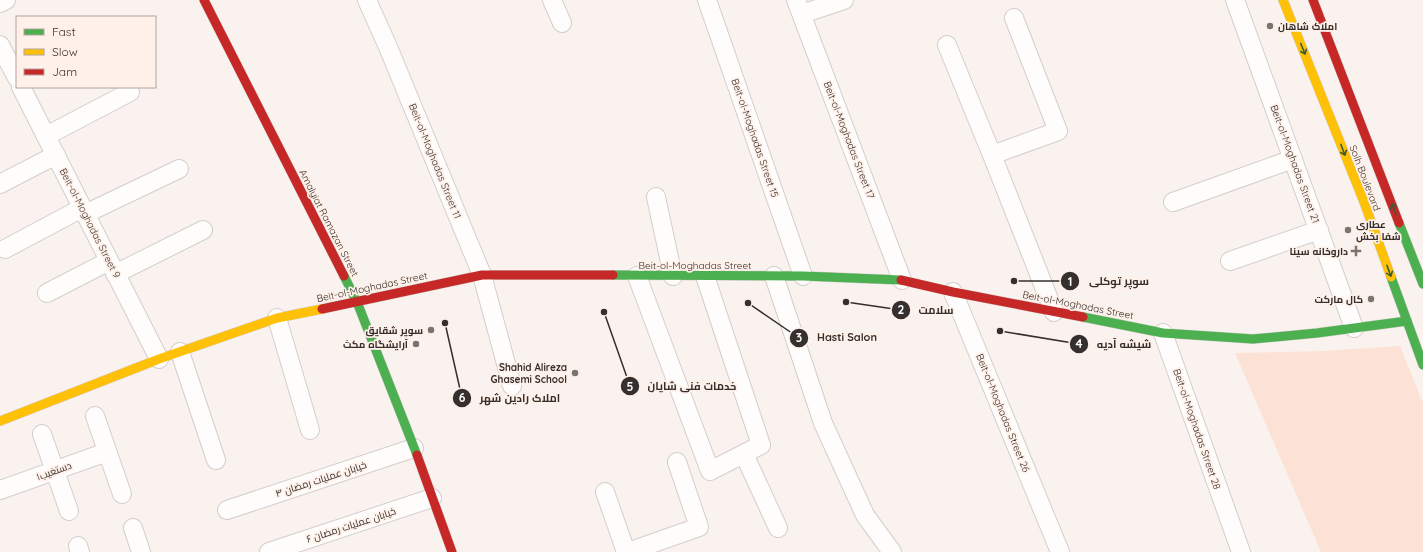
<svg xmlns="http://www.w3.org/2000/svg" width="1423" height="552" font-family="Quicksand,Cairo,sans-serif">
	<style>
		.green { fill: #fce2d5 }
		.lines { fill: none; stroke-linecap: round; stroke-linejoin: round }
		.street-casing { stroke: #d4cecb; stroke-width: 20 }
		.fast-casing { stroke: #d4cecb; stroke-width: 10 }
		.slow-casing { stroke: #d4cecb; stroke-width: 10 }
		.jam-casing { stroke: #d4cecb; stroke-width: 10 }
		.street { stroke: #fefdfc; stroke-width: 18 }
		.fast { stroke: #4caf50; stroke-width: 9 }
		.slow { stroke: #ffc107; stroke-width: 9 }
		.jam { stroke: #c62828; stroke-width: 9 }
		.oneway { stroke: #3d5c39 }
		.poi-dot { fill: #7a7471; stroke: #fff1e9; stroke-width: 1.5 }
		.labels { text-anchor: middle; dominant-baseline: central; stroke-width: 3.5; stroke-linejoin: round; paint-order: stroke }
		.poi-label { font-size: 10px; font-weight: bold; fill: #35302d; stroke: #fff1e9; text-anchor: end }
		.street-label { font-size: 10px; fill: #35302d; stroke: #fff1e9 }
		.leader { fill: none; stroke: #35302d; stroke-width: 1.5 }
		.callout-dot { fill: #35302d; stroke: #fff1e9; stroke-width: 1.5 }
		.mark-label { font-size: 12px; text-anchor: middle; font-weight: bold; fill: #fff }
		.callout-label { font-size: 11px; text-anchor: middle; font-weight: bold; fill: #35302d; stroke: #fff1e9; stroke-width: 3.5; stroke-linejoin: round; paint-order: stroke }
	</style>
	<rect width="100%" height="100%" fill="#faf2ee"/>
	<polygon class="green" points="1400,346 1423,403 1423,552 1321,552 1235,353 1324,351"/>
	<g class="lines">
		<defs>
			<g id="street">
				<polyline points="367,0 388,47 482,275 512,386"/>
				<polyline points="552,0 562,23"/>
				<polyline points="707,0 803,276"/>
				<polyline points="796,0 902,280"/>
				<polyline points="1235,0 1354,328"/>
				<polyline points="0,3 6,0"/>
				<polyline points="802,14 844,0"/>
				<polyline points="0,45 17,78"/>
				<polyline points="947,45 992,155 1054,312"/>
				<polyline points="21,87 159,359"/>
				<polyline points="46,136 130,92"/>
				<polyline points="992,155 1058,131 1014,18"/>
				<polyline points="0,184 56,155"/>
				<polyline points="656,197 673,276"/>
				<polyline points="1173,202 1293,159"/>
				<polyline points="85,214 179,169"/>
				<polyline points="5,249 82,208"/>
				<polyline points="1230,261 1319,230"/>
				<polyline points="115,274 203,230"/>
				<polyline points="637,276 710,471 761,445 705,276"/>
				<polyline points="774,276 823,423 865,515 892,552"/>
				<polyline points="953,292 1060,552"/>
				<polyline points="47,293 109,261"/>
				<polyline points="277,318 310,430"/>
				<polyline points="1163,333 1241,552"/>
				<polyline points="180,352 216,460"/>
				<polyline points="95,416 122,494"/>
				<polyline points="42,434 69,511"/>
				<polyline points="744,454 778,528"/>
				<polyline points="0,490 107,452"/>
				<polyline points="605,492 626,552"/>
				<polyline points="227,510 414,448"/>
				<polyline points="133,528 141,552"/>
				<polyline points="78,546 80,552"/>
				<polyline points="269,552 432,498"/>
				<polyline points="628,552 699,527 677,462"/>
			</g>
			<g id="fast">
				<polyline points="1399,223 1423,284"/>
				<polyline points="613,275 803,276 901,280"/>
				<polyline points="344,276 357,302 417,455"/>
				<polyline points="1391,277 1423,365"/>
				<polyline points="1083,317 1163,333 1253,339 1317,333 1407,321"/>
			</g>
			<g id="slow">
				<polyline points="1283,0 1364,202 1391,277"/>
				<polyline points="0,421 159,359 277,318 322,309"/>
			</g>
			<g id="jam">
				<polyline points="204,0 344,276"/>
				<polyline points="1313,0 1399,223"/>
				<polyline points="901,280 953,292 1083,317"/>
				<polyline points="322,309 482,275 613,275"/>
				<polyline points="417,455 452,552"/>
			</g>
		</defs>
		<use href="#street" class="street-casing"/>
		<use href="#fast" class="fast-casing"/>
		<use href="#slow" class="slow-casing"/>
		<use href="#jam" class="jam-casing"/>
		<use href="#street" class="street"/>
		<use href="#fast" class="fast"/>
		<use href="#slow" class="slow"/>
		<use href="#jam" class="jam"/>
	</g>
	<defs><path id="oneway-shaft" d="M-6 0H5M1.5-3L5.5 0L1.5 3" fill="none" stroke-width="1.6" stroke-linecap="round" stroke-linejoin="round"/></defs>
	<g class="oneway">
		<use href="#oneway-shaft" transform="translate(1303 49) rotate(68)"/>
		<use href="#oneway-shaft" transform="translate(1343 150) rotate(69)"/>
		<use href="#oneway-shaft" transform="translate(1394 209) rotate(-111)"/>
		<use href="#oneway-shaft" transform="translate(1389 271) rotate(70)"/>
	</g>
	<g class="poi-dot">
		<circle cx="1270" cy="26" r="4"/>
		<circle cx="1348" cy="230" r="4"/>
		<path d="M1354 245h4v4h4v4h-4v4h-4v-4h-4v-4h4z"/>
		<circle cx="1371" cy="299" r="4"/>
		<circle cx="431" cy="330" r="4"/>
		<circle cx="416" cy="344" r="4"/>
		<circle cx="575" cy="373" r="4"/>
	</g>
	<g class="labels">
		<g class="poi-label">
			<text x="1278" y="26" text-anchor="start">املاک شاهان</text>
			<text x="1356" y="224" text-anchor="start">عطاری<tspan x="1356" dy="12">شفا بخش</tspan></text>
			<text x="1348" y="251">داروخانه سینا</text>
			<text x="1363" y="299">کال مارکت</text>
			<text x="423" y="330">سوپر شقایق</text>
			<text x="408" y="344">آرایشگاه مکث</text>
			<text x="567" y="367">Shahid Alireza<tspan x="567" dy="12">Ghasemi School</tspan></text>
		</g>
		<g class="street-label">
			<text transform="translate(755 138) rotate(71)">Beit-ol-Moghadas Street 15</text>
			<text transform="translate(849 140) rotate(69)">Beit-ol-Moghadas Street 17</text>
			<text transform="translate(435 161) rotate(68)">Beit-ol-Moghadas Street 11</text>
			<text transform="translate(1295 164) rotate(70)">Beit-ol-Moghadas Street 21</text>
			<text transform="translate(1365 178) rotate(69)">Solh Boulevard</text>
			<text transform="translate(90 223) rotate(63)">Beit-ol-Moghadas Street 9</text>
			<text transform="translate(329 223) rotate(63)">Amalyiat Ramazan Street</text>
			<text x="695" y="265">Beit-ol-Moghadas Street</text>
			<text transform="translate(372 287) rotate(-12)">Beit-ol-Moghadas Street</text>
			<text transform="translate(1078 305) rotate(11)">Beit-ol-Moghadas Street</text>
			<text transform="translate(1003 413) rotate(68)">Beit-ol-Moghadas Street 26</text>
			<text transform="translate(1197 429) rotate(71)">Beit-ol-Moghadas Street 28</text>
			<text transform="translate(54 471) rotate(-20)">دستغیب۱</text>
			<text transform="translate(321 479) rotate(-18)">خیابان عملیات رمضان ۴</text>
			<text transform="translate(351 525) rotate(-18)">خیابان عملیات رمضان ۶</text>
		</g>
	</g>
	<path class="leader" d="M1014 281L1070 281M846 302L901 310M748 303L799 338M1000 331L1079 344M604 312L630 386M445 323L462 398"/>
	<g class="callout-dot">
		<circle cx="1014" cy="281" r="4"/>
		<circle cx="846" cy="302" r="4"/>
		<circle cx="748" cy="303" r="4"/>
		<circle cx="1000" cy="331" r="4"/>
		<circle cx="604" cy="312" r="4"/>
		<circle cx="445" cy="323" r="4"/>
		<circle cx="1070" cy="281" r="10"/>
		<circle cx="901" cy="310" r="10"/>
		<circle cx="799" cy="338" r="10"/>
		<circle cx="1079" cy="344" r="10"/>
		<circle cx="630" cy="386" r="10"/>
		<circle cx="462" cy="398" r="10"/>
	</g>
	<g class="mark-label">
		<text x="1070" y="286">1</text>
		<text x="901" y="314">2</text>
		<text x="799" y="342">3</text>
		<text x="1079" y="348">4</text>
		<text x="630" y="391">5</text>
		<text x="462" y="402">6</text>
	</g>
	<g class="callout-label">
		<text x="1119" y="285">سوپر توکلی</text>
		<text x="936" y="314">سلامت</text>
		<text x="847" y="341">Hasti Salon</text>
		<text x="1124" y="348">شیشه آدیه</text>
		<text x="692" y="390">خدمات فنی شایان</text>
		<text x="520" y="402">املاک رادین شهر</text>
	</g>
	<rect x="16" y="16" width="140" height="72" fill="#fff1e9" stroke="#aea49e"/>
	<rect x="24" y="29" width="20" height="6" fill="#4caf50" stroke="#aea49e"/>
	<text x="52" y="36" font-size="12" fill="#35302d">Fast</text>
	<rect x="24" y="49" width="20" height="6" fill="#ffc107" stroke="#aea49e"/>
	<text x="52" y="56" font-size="12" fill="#35302d">Slow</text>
	<rect x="24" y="69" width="20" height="6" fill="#c62828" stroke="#aea49e"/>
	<text x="52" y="76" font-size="12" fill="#35302d">Jam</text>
</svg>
